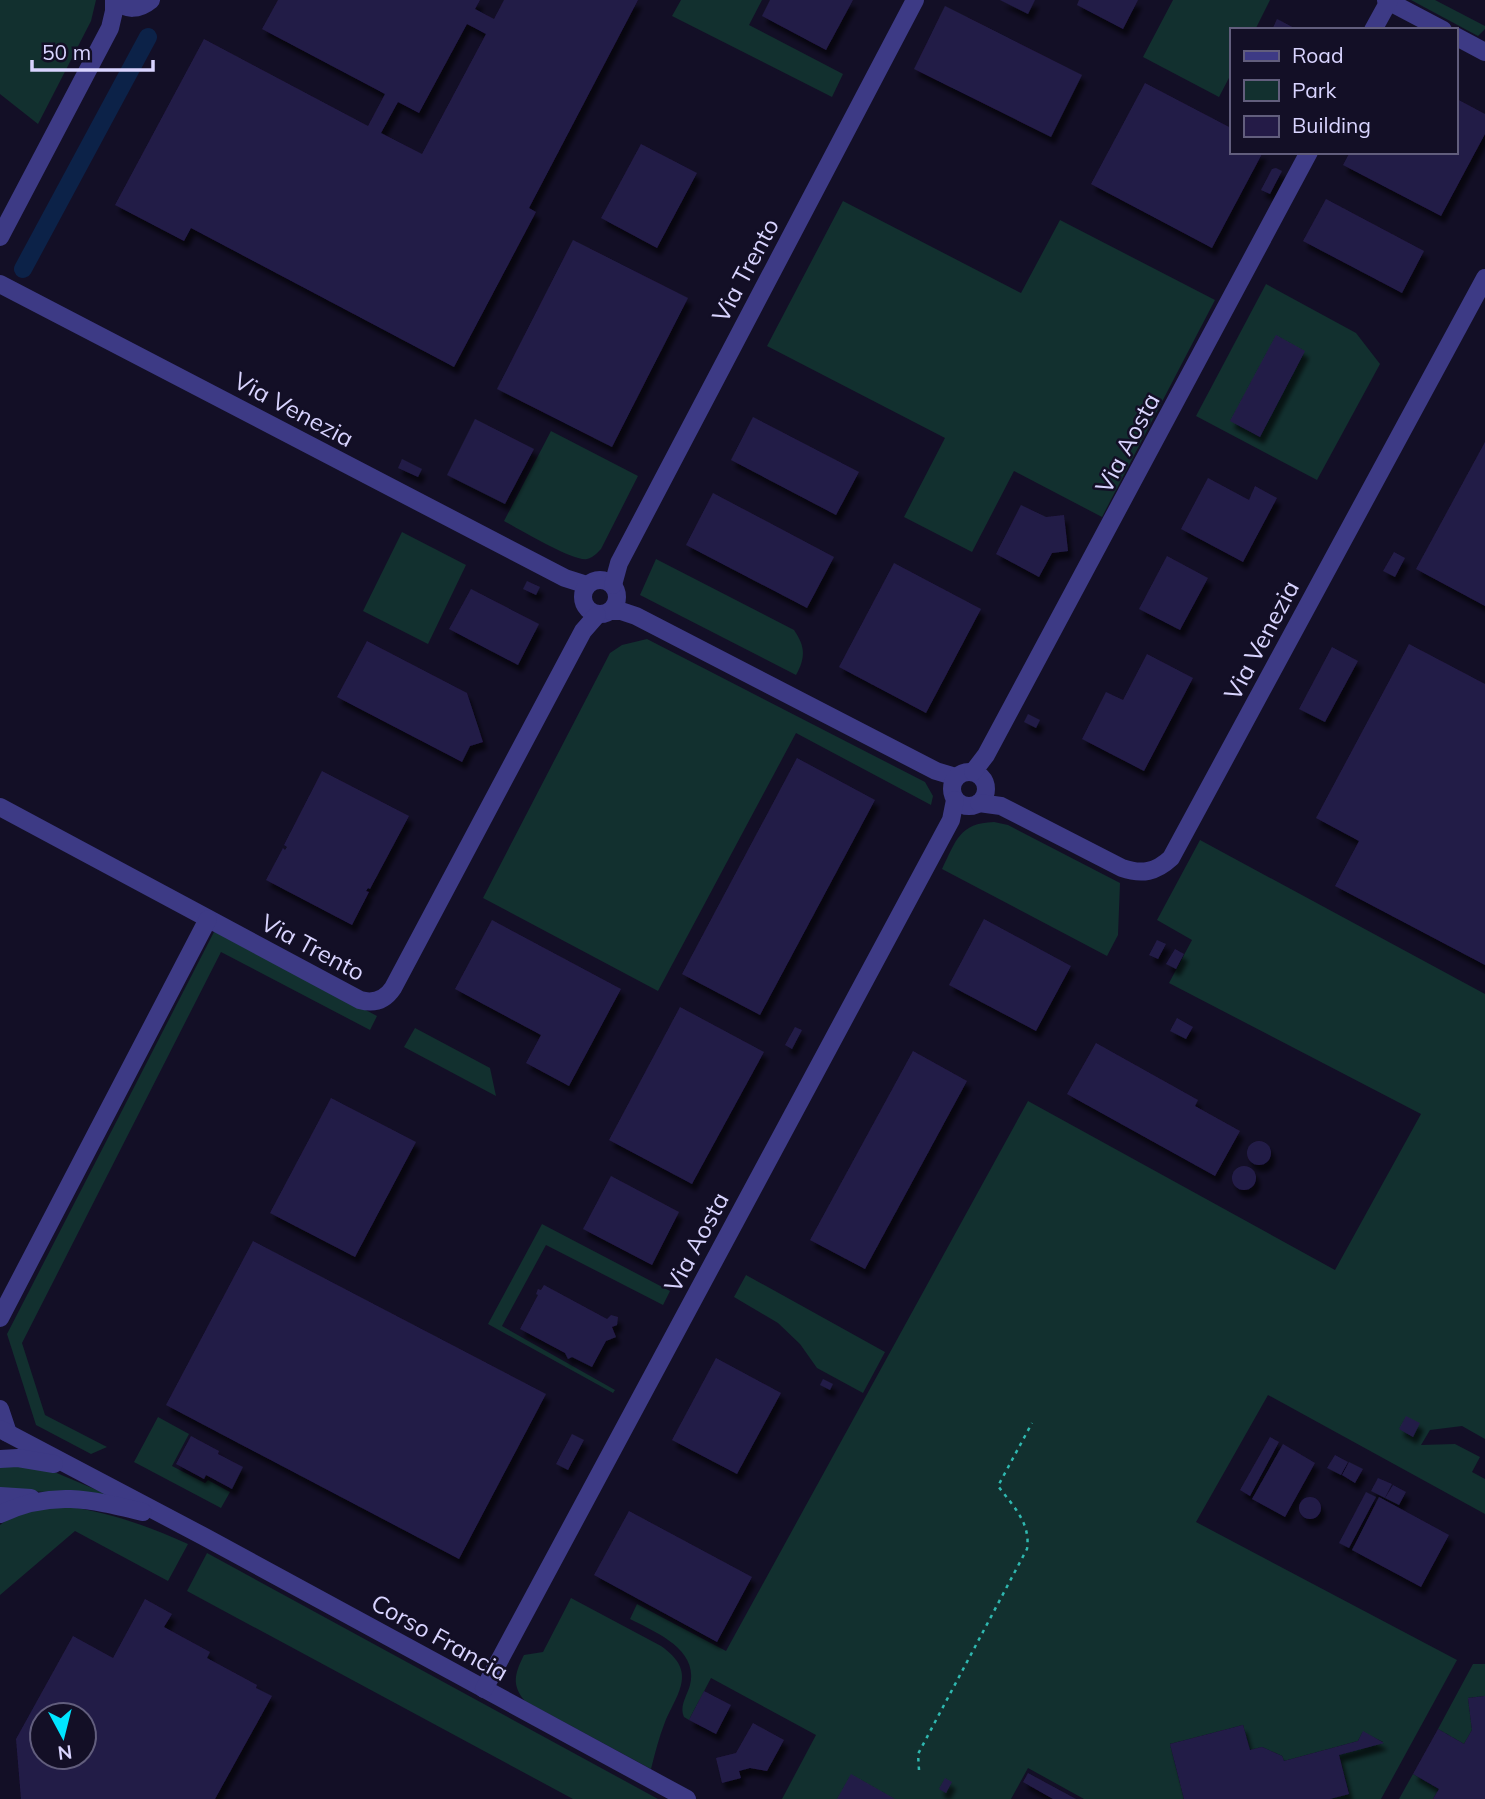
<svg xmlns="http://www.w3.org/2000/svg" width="1485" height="1799" font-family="Mulish,sans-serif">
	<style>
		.green { fill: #12302f }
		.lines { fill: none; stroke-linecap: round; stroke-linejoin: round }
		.canal { stroke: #0c2248; stroke-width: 18 }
		.building { fill: #241b47; fill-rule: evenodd; filter: url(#shadow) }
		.path { stroke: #2fb8b0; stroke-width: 2.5; stroke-dasharray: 3.5 5; stroke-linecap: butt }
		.minor { stroke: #3d3a85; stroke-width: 18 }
		.labels { text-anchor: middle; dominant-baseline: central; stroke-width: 5; stroke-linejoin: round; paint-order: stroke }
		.street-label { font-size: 24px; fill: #d9d4ff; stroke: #130f26 }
	</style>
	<defs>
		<filter id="shadow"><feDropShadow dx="4" dy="7" stdDeviation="2" flood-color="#0009"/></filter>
	</defs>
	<rect width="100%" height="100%" fill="#130f26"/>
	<g class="green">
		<polygon points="0,0 96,0 91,21 38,124 0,94"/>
		<polygon points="681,0 762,0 749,25 843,74 832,97 672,16"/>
		<polygon points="1173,0 1270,0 1255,30 1231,30 1231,74 1219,97 1143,57"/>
		<polygon points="1411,0 1435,0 1485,26 1485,29 1478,36"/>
		<polygon points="843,201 1021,293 1060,220 1215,300 1102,517 1014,471 972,552 904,517 945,438 767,346"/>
		<polygon points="1266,284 1356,333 1380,364 1317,480 1196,416"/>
		<path d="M551 431 638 476 601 549C597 553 594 557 587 559 574 562 519 529 504 521Z"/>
		<polygon points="402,532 466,565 428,644 363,611"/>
		<path d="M656 559 794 630C805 646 806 657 796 675L640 595Z"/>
		<polygon points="647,639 925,782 933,796 931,805 796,733 658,991 483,898 610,653 622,645"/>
		<path d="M994 822 1008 825 1120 883 1118 935 1107 956 942 869C956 841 959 823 994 822Z"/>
		<path d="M1200 840 1485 994V1439L1462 1426 1430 1430 1421 1445 1455 1444 1480 1457 1472 1472 1485 1479V1514L1268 1395 1196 1522 1457 1660 1381 1799H1330L1349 1793 1339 1755 1383 1742 1363 1732 1358 1741 1284 1761 1282 1756 1262 1747 1250 1750 1243 1725 1170 1744 1184 1799H1084L1028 1768 1011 1799H782L816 1735 711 1678 689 1720 684 1717C679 1706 687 1696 690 1685 699 1649 655 1632 630 1619L637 1604 726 1651 1028 1101 1335 1270 1421 1114 1169 983 1192 940 1157 920Z"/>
		<polygon points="215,930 377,1016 370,1030 221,952 22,1343 45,1415 107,1447 91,1454 36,1425 7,1334"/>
		<polygon points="415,1028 490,1068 496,1096 404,1047"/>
		<polygon points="542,1224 670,1291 663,1305 546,1245 502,1326 615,1390 613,1393 488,1324"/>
		<polygon points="746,1275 885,1352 863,1393 817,1368 800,1344 778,1323 734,1297"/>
		<polygon points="158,1417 189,1434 172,1466 205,1483 208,1480 230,1492 221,1508 134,1462"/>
		<polygon points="10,1464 52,1471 118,1499 48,1492 0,1490 0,1465"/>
		<path d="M57 1505C105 1511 144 1524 188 1544L168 1581 75 1531 0 1595V1525L11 1517Z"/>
		<polygon points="207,1553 658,1799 573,1799 187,1591"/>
		<path d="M571 1598 661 1646C697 1671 679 1691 665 1722 659 1737 655 1753 651 1769L525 1701C511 1685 515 1673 524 1655L543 1652Z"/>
		<polygon points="1473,1664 1485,1664 1485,1696 1468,1698 1472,1730 1464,1744 1438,1729"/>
		<polygon points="1413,1774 1439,1789 1433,1799 1399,1799"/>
	</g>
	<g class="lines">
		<polyline class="canal" points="23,269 148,37"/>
	</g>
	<g class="building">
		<path d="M278 0H480L475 9 494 19 504 0H638L529 208 536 212 454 367 191 228 184 241 115 205 204 39 368 126 385 94 262 29ZM467 24 486 34 422 154 381 133 398 102 419 113Z"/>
		<polygon points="770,0 853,0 826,50 762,16"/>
		<polygon points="1000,0 1035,0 1028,14"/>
		<polygon points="1079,0 1138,0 1123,29 1077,5"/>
		<polygon points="945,6 1082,75 1051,137 914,69"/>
		<polygon points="1277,19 1281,21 1298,30 1272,30"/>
		<polygon points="1145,83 1231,128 1231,152 1263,152 1212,248 1091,184"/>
		<polygon points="1455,98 1485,114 1485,134 1441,216 1343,165 1350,152 1455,152"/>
		<polygon points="641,144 697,173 657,248 601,218"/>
		<polygon points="1276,168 1282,171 1270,194 1261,190 1272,169"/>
		<polygon points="1326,199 1424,251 1402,293 1303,241"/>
		<polygon points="573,240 688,298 612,447 497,389"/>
		<polygon points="1276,335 1305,351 1260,437 1230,421"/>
		<polygon points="753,417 859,472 836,515 731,460"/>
		<polygon points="475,419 534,449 505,504 447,475"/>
		<polygon points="1485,442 1485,606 1416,569"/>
		<polygon points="402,459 422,469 418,477 398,468"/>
		<polygon points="1208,478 1249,500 1255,486 1277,498 1243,562 1181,529"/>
		<polygon points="713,493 834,557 807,608 686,545"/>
		<polygon points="1021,505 1046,517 1064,515 1068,551 1052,553 1039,577 996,554"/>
		<polygon points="1394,552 1405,558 1395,577 1383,571"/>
		<polygon points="1167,556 1208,578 1180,630 1139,609"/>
		<polygon points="894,563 981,609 926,713 839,667"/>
		<polygon points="527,581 540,587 536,595 523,589"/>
		<polygon points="471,589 539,624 518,665 449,629"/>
		<polygon points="367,641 467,693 483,742 470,746 462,762 337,697"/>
		<polygon points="1409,644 1485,684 1485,965 1335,886 1359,841 1316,818"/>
		<polygon points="1332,647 1358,661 1325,722 1299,709"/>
		<polygon points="1147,654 1193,678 1144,771 1082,739 1106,692 1123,700"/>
		<polygon points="1028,714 1040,720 1036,728 1024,722"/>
		<polygon points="797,758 875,800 760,1015 682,974"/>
		<polygon points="322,771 409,816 370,889 368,888 366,891 369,892 352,925 266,880 283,848 285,850 287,847 284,845"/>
		<polygon points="984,919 1071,966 1036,1031 949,985"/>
		<polygon points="492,920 621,989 569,1086 526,1063 541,1035 455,989"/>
		<polygon points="1157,940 1166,944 1158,959 1149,955"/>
		<polygon points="1175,949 1184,954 1176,969 1166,964"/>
		<polygon points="680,1007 764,1052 692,1184 609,1140"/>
		<polygon points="1177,1018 1193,1027 1186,1039 1170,1031"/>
		<polygon points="795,1027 802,1030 792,1049 785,1045"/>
		<polygon points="1096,1043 1198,1100 1195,1106 1240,1131 1215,1176 1067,1094"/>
		<polygon points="913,1051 967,1081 865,1269 810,1240"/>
		<polygon points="331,1098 416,1142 355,1257 270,1213"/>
		<circle cx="1259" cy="1153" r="12"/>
		<circle cx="1244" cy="1178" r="12"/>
		<polygon points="611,1176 679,1212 652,1265 583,1229"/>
		<polygon points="253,1241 546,1394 459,1559 166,1405"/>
		<polygon points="544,1285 607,1319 611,1315 618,1317 617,1325 612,1327 616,1337 606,1341 592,1367 572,1357 568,1359 565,1353 520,1329 538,1295 536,1294 538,1289 541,1290"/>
		<polygon points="716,1358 781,1393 737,1474 672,1440"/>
		<polygon points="823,1379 833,1384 830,1390 820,1385"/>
		<polygon points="1406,1416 1420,1423 1413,1437 1399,1429"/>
		<polygon points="572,1434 584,1440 568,1470 556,1464"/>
		<polygon points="191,1436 219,1451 218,1454 243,1467 232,1489 206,1475 204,1479 176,1464"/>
		<polygon points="1270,1437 1279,1442 1250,1496 1240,1490"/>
		<polygon points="1283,1444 1315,1463 1285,1517 1252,1499"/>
		<polygon points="1335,1455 1348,1462 1341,1475 1327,1468"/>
		<polygon points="1349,1462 1363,1469 1355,1483 1342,1475"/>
		<polygon points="1378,1478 1392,1484 1385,1498 1371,1491"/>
		<polygon points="1393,1485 1406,1492 1399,1505 1385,1498"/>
		<polygon points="1366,1492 1376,1497 1349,1548 1339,1543"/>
		<polygon points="1379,1497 1449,1535 1421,1587 1352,1550"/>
		<circle cx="1310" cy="1508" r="11"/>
		<polygon points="629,1511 752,1577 717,1642 594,1575"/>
		<path d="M145 1599 172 1614 164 1627 210 1652 207 1658 257 1685 256 1688 272 1696 215 1799H21L16 1739 73 1636 113 1658ZM42 1715H84V1757H42Z"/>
		<polygon points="704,1691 731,1705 716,1734 689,1720"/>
		<polygon points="1485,1696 1485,1799 1433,1799 1439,1789 1413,1774 1438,1729 1464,1744 1472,1730 1468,1698"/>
		<polygon points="753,1723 784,1740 767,1771 750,1768 739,1771 741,1778 722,1783 716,1758 736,1753"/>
		<polygon points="1243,1725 1250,1750 1262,1747 1282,1756 1284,1761 1358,1741 1363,1731 1384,1743 1339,1755 1349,1794 1330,1799 1184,1799 1170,1744"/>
		<polygon points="1028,1773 1076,1799 1053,1799 1023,1782"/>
		<polygon points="851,1774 895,1799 837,1799"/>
		<polygon points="945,1778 952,1782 946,1793 939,1789"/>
	</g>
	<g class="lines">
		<path class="path" d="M919 1770 918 1754 1027 1549C1031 1523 1013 1506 998 1486L1032 1423"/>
		<g class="minor">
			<path d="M115 0C126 11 139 10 151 0"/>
			<polyline points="1386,0 1443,30"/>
			<polyline points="1373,30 1389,1"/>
			<polyline points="1455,36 1485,52"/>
			<polyline points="0,237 110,28 114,11 114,0"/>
			<polyline points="0,284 565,578 587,585"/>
			<circle cx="600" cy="597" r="17"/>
			<polyline points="613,585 619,563 915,0"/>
			<polyline points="610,611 621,611 636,616 936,771 956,777"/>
			<circle cx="969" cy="789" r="17"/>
			<polyline points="973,772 986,755 1309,152"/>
			<path d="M979 803 1001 806 1122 868C1142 875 1156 872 1171 858L1485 278"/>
			<path d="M0 807 360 1000C374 1004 385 1000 393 988L583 631 597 615"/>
			<polyline points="0,1318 208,919"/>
			<polyline points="0,1409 8,1433"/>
			<polyline points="0,1429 203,1536 687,1799"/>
			<polyline points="0,1459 18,1458 54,1464"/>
			<polyline points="0,1496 31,1498"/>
			<path d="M0 1514C52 1490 89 1499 143 1512"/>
			<polyline points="484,1689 951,820 955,800"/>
		</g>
	</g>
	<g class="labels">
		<g class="street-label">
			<text transform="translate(745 270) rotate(-62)">Via Trento</text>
			<text transform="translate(294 409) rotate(28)">Via Venezia</text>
			<text transform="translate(1127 443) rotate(-62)">Via Aosta</text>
			<text transform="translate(1261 640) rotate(-62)">Via Venezia</text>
			<text transform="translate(313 947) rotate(28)">Via Trento</text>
			<text transform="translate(696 1242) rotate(-62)">Via Aosta</text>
			<text transform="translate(440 1637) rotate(29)">Corso Francia</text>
		</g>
	</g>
	<rect x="1230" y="28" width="228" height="126" fill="#130f26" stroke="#625e7d" stroke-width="2"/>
	<rect x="1244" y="51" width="35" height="10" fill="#3d3a85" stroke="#625e7d" stroke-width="2"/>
	<text x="1292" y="63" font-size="21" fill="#d9d4ff">Road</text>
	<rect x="1244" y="80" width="35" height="21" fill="#12302f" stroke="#625e7d" stroke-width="2"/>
	<text x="1292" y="98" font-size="21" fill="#d9d4ff">Park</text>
	<rect x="1244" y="116" width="35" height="21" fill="#241b47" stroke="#625e7d" stroke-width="2"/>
	<text x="1292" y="133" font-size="21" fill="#d9d4ff">Building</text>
	<g transform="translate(63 1736) rotate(173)"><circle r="33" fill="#130f26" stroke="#625e7d" stroke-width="2"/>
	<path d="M0-5L12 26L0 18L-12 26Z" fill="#00e5ff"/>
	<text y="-10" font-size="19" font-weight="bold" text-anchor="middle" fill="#d9d4ff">N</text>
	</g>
	<path d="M32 60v10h121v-10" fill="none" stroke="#d9d4ff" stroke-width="3.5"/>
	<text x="42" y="60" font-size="21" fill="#d9d4ff" stroke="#130f26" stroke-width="5" paint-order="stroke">50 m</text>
</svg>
